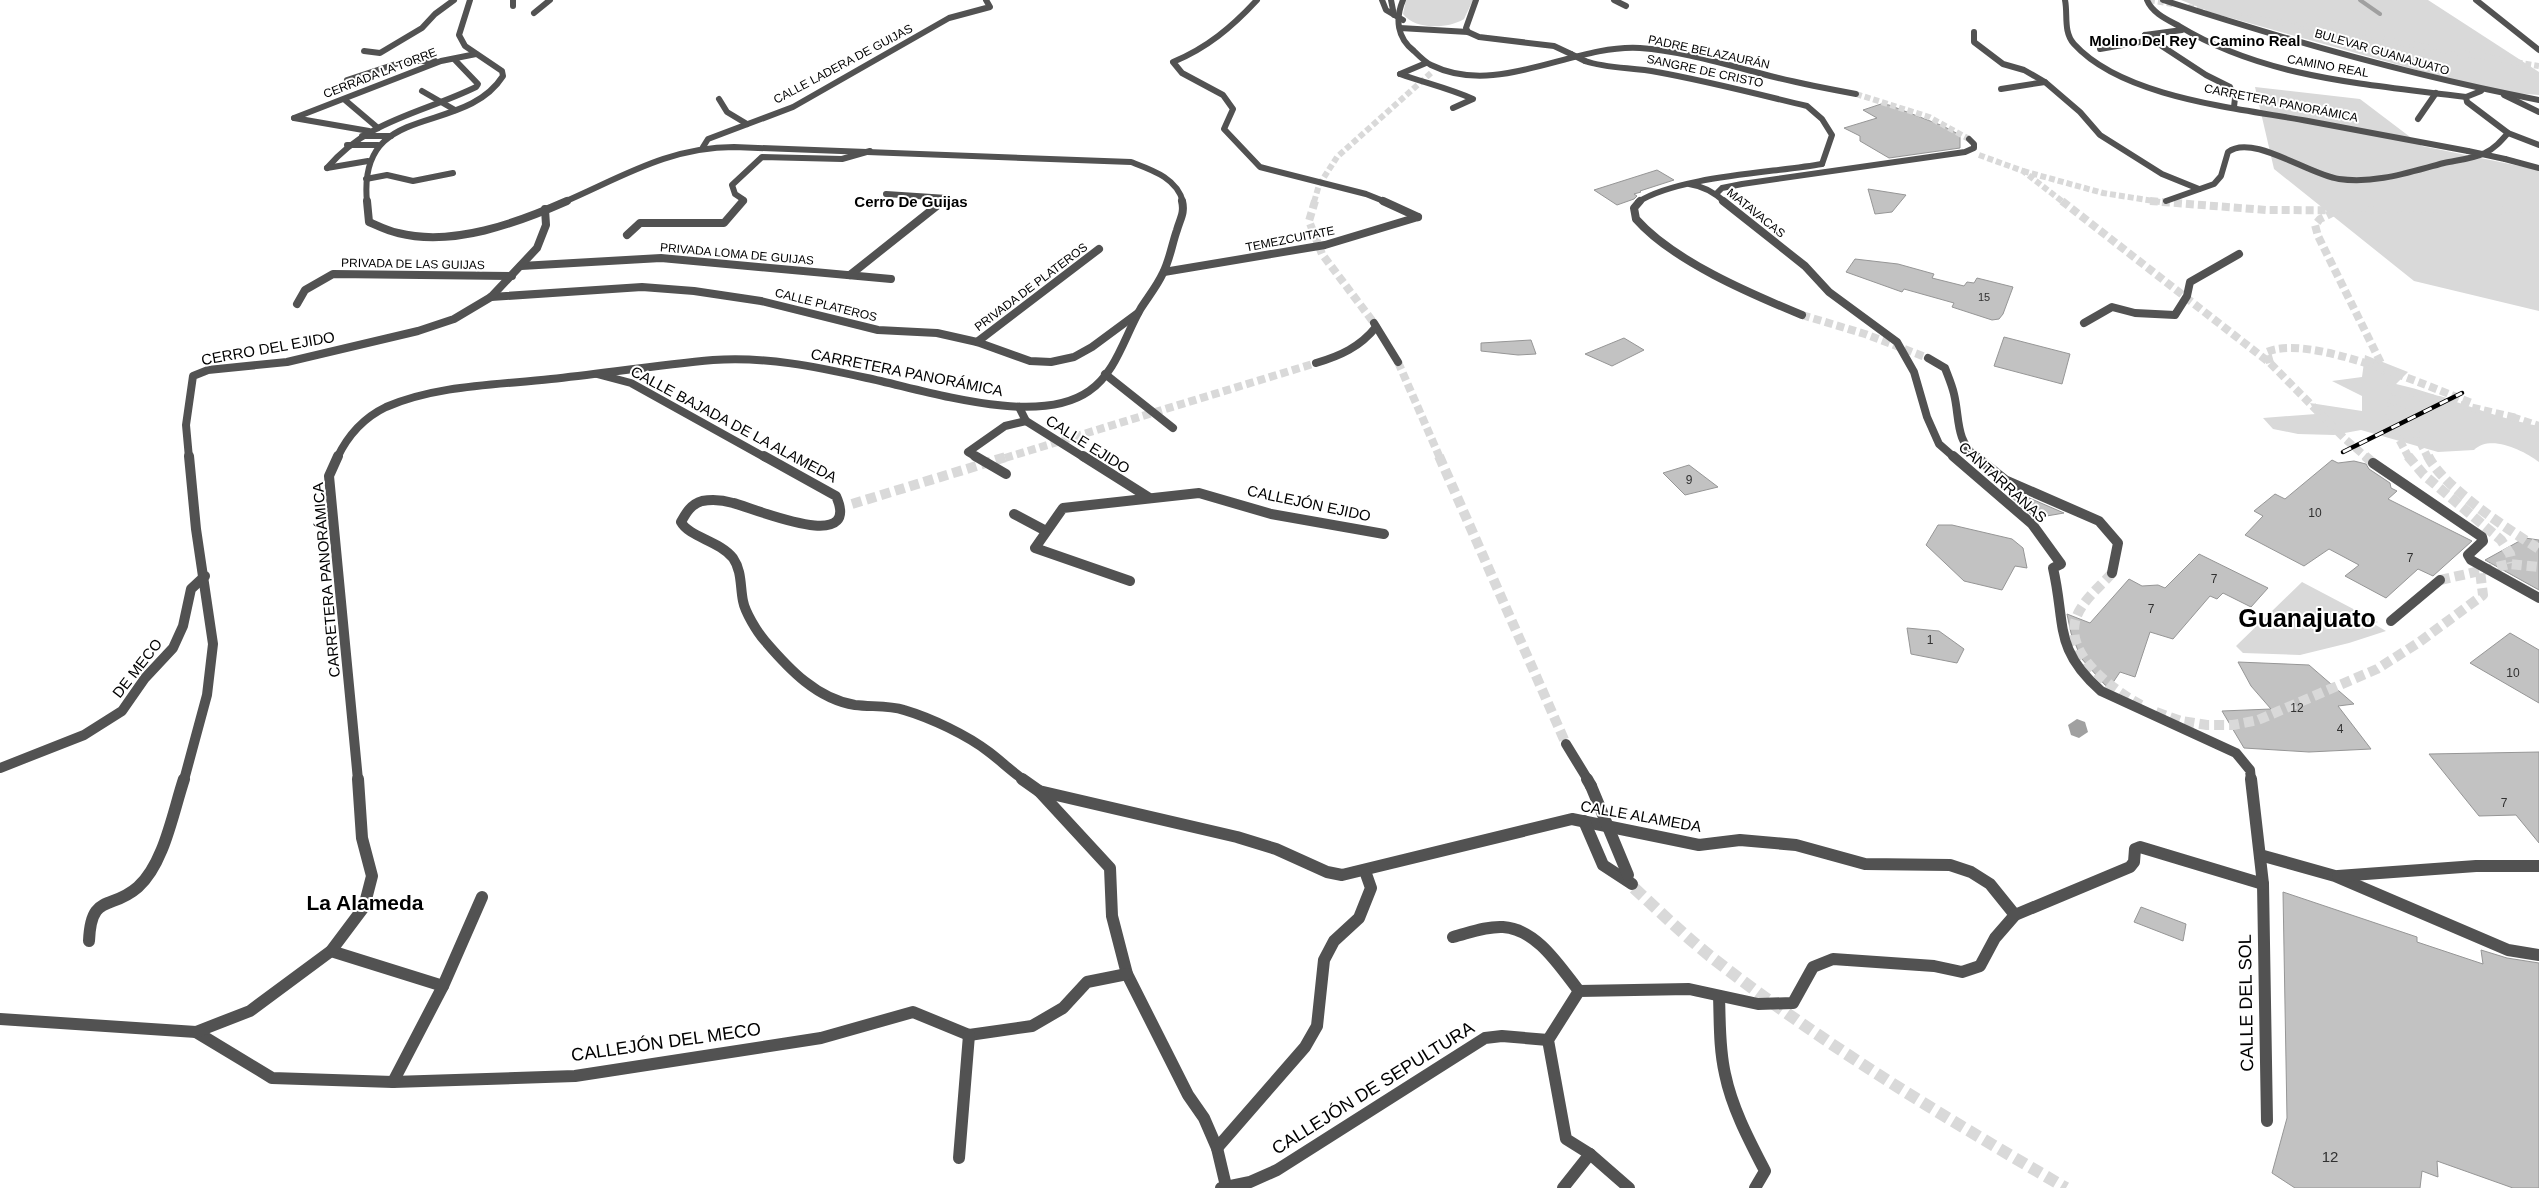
<svg xmlns="http://www.w3.org/2000/svg" width="2539" height="1188" font-family="Arial,sans-serif">
	<style>
		.green { fill: #d9d9d9 }
		.water { fill: #a0a0a0 }
		.lines { fill: none; stroke-linecap: round; stroke-linejoin: round }
		.stream { stroke: #a0a0a0; stroke-width: 4 }
		.building { fill: #c2c2c2; stroke: #969696 }
		.minor-tunnel-far3 { stroke: #d9d9d9; stroke-width: 6; stroke-dasharray: 6 3; stroke-linecap: butt }
		.minor-tunnel-far2 { stroke: #d9d9d9; stroke-width: 8; stroke-dasharray: 8 4; stroke-linecap: butt }
		.minor-tunnel-far1 { stroke: #d9d9d9; stroke-width: 10; stroke-dasharray: 10 5; stroke-linecap: butt }
		.minor-tunnel { stroke: #d9d9d9; stroke-width: 12; stroke-dasharray: 12 6; stroke-linecap: butt }
		.minor-far3 { stroke: #525252; stroke-width: 6 }
		.minor-far2 { stroke: #525252; stroke-width: 8 }
		.minor-far1 { stroke: #525252; stroke-width: 10 }
		.minor { stroke: #525252; stroke-width: 12 }
		.tertiary-far3 { stroke: #525252; stroke-width: 6 }
		.tertiary-far2 { stroke: #525252; stroke-width: 8 }
		.tertiary-far1 { stroke: #525252; stroke-width: 10 }
		.tertiary { stroke: #525252; stroke-width: 12 }
		.rail-casing { stroke: #000; stroke-width: 4.5 }
		.rail { stroke: #fff; stroke-width: 3; stroke-dasharray: 9; stroke-linecap: butt }
		.minor-bridge-far1 { stroke: #525252; stroke-width: 6 }
		.minor-bridge { stroke: #525252; stroke-width: 12 }
		.tertiary-bridge { stroke: #525252; stroke-width: 6 }
		.labels { text-anchor: middle; dominant-baseline: central; stroke-width: 4; stroke-linejoin: round; paint-order: stroke }
		.far-number-label { font-size: 11px; fill: #303030 }
		.far-street-label { font-size: 12px; fill: #000; stroke: #fff }
		.number-label { font-size: 12px; fill: #303030 }
		.far-quarter-label { font-size: 15px; font-weight: bold; fill: #000; stroke: #fff }
		.street-label { font-size: 15px; fill: #000; stroke: #fff }
		.near-number-label { font-size: 15px; fill: #303030 }
		.near-street-label { font-size: 18px; fill: #000; stroke: #fff }
		.near-quarter-label { font-size: 21px; font-weight: bold; fill: #000; stroke: #fff }
		.town-label { font-size: 25px; font-weight: bold; fill: #000; stroke: #fff }
	</style>
	<rect width="100%" height="100%" fill="#fff"/>
	<g class="green">
		<path d="M1406 0H1473L1464 19C1448 29 1415 30 1403 14Z"/>
		<polygon points="2181,0 2428,0 2539,72 2539,95 2515,93 2467,84 2213,13"/>
		<polygon points="2255,87 2360,99 2422,146 2539,170 2539,311 2414,281 2274,169"/>
		<path d="M2365 355 2408 372 2396 384C2445 395 2490 417 2539 426V462C2523 450 2490 434 2474 450L2438 452 2361 430 2334 435 2298 434 2273 429 2263 418 2316 414 2310 403 2362 411V396L2332 381 2362 377Z"/>
		<polygon points="2302,582 2378,622 2374,624 2386,631 2349,643 2300,655 2243,653 2236,646"/>
	</g>
	<polygon class="water" points="2077,719 2085,722 2088,732 2079,738 2071,735 2068,725"/>
	<g class="lines">
		<polyline class="stream" points="2360,0 2380,14"/>
	</g>
	<g class="building">
		<polygon points="1881,104 1889,105 1943,126 1960,135 1960,148 1889,158 1860,141 1860,136 1844,128 1877,118 1863,110"/>
		<polygon points="1657,170 1674,180 1640,191 1641,192 1634,194 1637,196 1634,199 1617,205 1594,190"/>
		<polygon points="1868,189 1906,195 1892,212 1875,214"/>
		<polygon points="1855,259 1898,264 1934,274 1932,278 1964,286 1967,282 1974,283 1977,278 2013,287 2003,314 1999,319 1992,320 1952,307 1954,303 1904,289 1902,292 1846,272"/>
		<polygon points="2004,337 2070,354 2062,384 1994,366"/>
		<polygon points="1624,338 1644,350 1612,366 1585,354"/>
		<polygon points="1531,340 1536,354 1518,355 1481,351 1481,343"/>
		<polygon points="2332,460 2338,463 2354,461 2366,464 2369,469 2390,483 2391,488 2397,491 2388,499 2472,541 2433,576 2418,569 2386,598 2345,576 2359,565 2329,549 2304,566 2245,535 2263,516 2254,511 2275,494 2285,499"/>
		<polygon points="1689,465 1718,487 1685,495 1663,473"/>
		<polygon points="2018,493 2020,494 2064,513 2035,518 2010,496"/>
		<polygon points="1938,525 1952,525 2012,539 2023,548 2027,568 2015,566 2002,590 1964,581 1926,545"/>
		<polygon points="2525,538 2539,540 2539,590 2485,560"/>
		<polygon points="2199,554 2268,588 2251,607 2223,593 2217,599 2210,596 2173,639 2150,632 2135,677 2120,672 2110,687 2105,685 2081,658 2071,633 2067,614 2090,623 2129,579 2142,586 2158,585 2165,588"/>
		<polygon points="1907,628 1939,631 1964,649 1957,663 1911,654"/>
		<polygon points="2510,633 2539,650 2539,703 2470,663"/>
		<polygon points="2238,662 2309,665 2354,704 2338,706 2371,749 2309,752 2244,748 2222,711 2271,709 2251,686"/>
		<polygon points="2539,752 2539,843 2516,815 2479,816 2429,754"/>
		<polygon points="2283,892 2417,937 2417,942 2483,964 2481,950 2507,958 2539,963 2539,1188 2513,1188 2437,1161 2438,1177 2422,1171 2420,1188 2295,1188 2272,1173 2287,1118"/>
		<polygon points="2141,907 2186,924 2183,941 2134,922"/>
	</g>
	<g class="lines">
		<g class="minor-tunnel-far3">
			<polyline points="2149,0 2173,4"/>
			<polyline points="2188,7 2539,66"/>
			<polyline points="1856,94 1929,117 1969,139"/>
			<polyline points="1979,155 2023,171 2063,202"/>
			<polyline points="2023,171 2103,193 2160,202"/>
			<polyline points="1314,202 1319,185 1337,157 1431,73"/>
		</g>
		<g class="minor-tunnel-far2">
			<polyline points="1315,201 1309,221 1322,254 1374,323"/>
			<polyline points="2062,201 2270,363 2344,438 2367,458"/>
			<polyline points="2150,201 2266,210 2539,211"/>
			<polyline points="2334,212 2320,219 2315,225 2318,236 2428,458"/>
			<polyline points="1802,315 1865,334 1928,358"/>
			<polyline points="1398,362 1440,458"/>
			<path d="M2270 363 2267 352C2310 333 2426 386 2472 403"/>
			<polyline points="2512,417 2539,426"/>
			<polyline points="1005,458 1316,363"/>
			<polyline points="2409,458 2388,418 2392,402 2409,396 2430,398 2517,418"/>
		</g>
		<g class="minor-tunnel-far1">
			<polyline points="1439,456 1566,744"/>
			<polyline points="2365,456 2373,463"/>
			<polyline points="2408,456 2424,475 2501,540 2510,554 2512,563"/>
			<path d="M2428 456C2443 487 2509 530 2539 549"/>
			<polyline points="852,504 1009,456"/>
			<path d="M2112 573C2100 587 2079 603 2075 622 2067 657 2115 691 2141 705"/>
			<polyline points="2440,580 2480,571"/>
			<polyline points="2156,712 2181,721 2207,725 2233,725 2258,720 2377,669 2418,643 2483,595 2480,571 2509,564 2539,567"/>
		</g>
		<path class="minor-tunnel" d="M1634 888C1659 911 1684 935 1710 956 1822 1044 1944 1117 2066 1188"/>
		<g class="minor-far3">
			<polyline points="513,0 513,6"/>
			<path d="M1257 0C1232 27 1207 48 1173 62L1182 73 1223 95 1233 109 1224 129 1260 167 1366 194 1386 202"/>
			<polyline points="1382,0 1386,10 1403,20"/>
			<polyline points="1391,0 1394,15"/>
			<path d="M1403 0C1395 19 1397 38 1414 51 1419 56 1425 62 1431 65 1498 98 1572 44 1640 48 1681 51 1720 63 1759 73 1791 82 1823 88 1856 94"/>
			<polyline points="1614,0 1626,6"/>
			<path d="M2147 0C2152 13 2168 20 2179 26 2266 79 2368 84 2466 97"/>
			<polyline points="2476,0 2539,50"/>
			<polyline points="534,13 550,0"/>
			<polyline points="1400,28 1468,32 1479,37 1554,46 1571,54"/>
			<polyline points="1468,32 1466,28 1476,0"/>
			<polyline points="1974,32 1974,42 2003,64 2024,70 2045,82 2080,112 2100,135 2162,174 2199,189"/>
			<polyline points="2145,35 2206,75 2230,87 2235,98 2234,107"/>
			<polyline points="2145,35 2182,30"/>
			<polyline points="2100,49 2151,40"/>
			<polyline points="364,51 380,53 422,28 435,14 454,0"/>
			<path d="M1585 61C1608 69 1633 67 1657 72 1707 81 1757 94 1807 106L1822 119 1832 135 1822 164"/>
			<path d="M1400 74C1425 83 1448 88 1473 99L1453 108"/>
			<polyline points="1400,74 1426,63"/>
			<polyline points="347,80 405,61 435,61"/>
			<polyline points="2001,89 2045,82"/>
			<polyline points="422,91 455,110"/>
			<polyline points="2481,91 2466,97 2467,102 2508,133 2539,145"/>
			<polyline points="2504,95 2539,112"/>
			<polyline points="719,99 727,112 747,124"/>
			<polyline points="345,100 378,128"/>
			<polyline points="294,118 441,61 476,54"/>
			<polyline points="294,118 369,131"/>
			<polyline points="2418,119 2436,93"/>
			<polyline points="362,136 391,136"/>
			<polyline points="347,145 378,145"/>
			<polyline points="703,147 708,139 793,107 949,18 990,7 986,0"/>
			<path d="M327 168C367 120 423 113 476 87L478 84 455 60"/>
			<polyline points="327,168 368,161"/>
			<polyline points="366,179 387,175 413,181 453,173"/>
			<path d="M1689 184C1703 186 1715 193 1725 202"/>
			<polyline points="886,194 947,198 942,202"/>
			<polyline points="1716,194 1722,188 1742,184 1965,152 1974,148 1974,144 1969,139"/>
			<path d="M2166 201 2214 184 2221 176 2228 152C2252 133 2309 175 2339 179 2376 184 2409 172 2444 163 2458 160 2472 159 2485 153 2495 148 2501 141 2508 133"/>
			<polyline points="742,202 744,200 735,194 732,185 762,157 842,159 870,151"/>
			<path d="M1638 202C1679 176 1771 173 1822 164"/>
		</g>
		<g class="minor-far2">
			<polyline points="1383,201 1418,217"/>
			<path d="M1640 201 1634 208 1636 219C1673 261 1751 294 1802 315"/>
			<polyline points="1723,201 1805,266 1829,292 1897,342 1914,372 1927,417 1939,444 1955,458"/>
			<polyline points="627,235 640,223 724,223 743,201"/>
			<polyline points="521,266 661,258 891,279"/>
			<polyline points="1164,272 1325,245 1418,217"/>
			<polyline points="850,275 943,201"/>
			<polyline points="491,297 642,287 694,291 761,301 878,330 937,333 977,342 1030,361 1051,362 1074,357 1092,347 1138,313"/>
			<polyline points="297,304 305,290 333,274 512,276"/>
			<polyline points="1374,323 1398,362"/>
			<polyline points="2084,323 2112,307 2135,313 2175,315 2187,296 2190,282 2239,254"/>
			<polyline points="977,342 1099,249"/>
			<path d="M1928 358 1945 368C1948 376 1952 385 1954 394 1960 419 1955 440 1977 458"/>
			<path d="M1316 363C1340 356 1360 347 1376 327"/>
			<polyline points="597,374 631,383 766,458"/>
			<polyline points="1105,374 1173,428"/>
			<polyline points="1019,407 1026,421 1085,458"/>
			<polyline points="189,458 186,425 193,376 208,370 287,362 418,331 454,319 491,297 537,248 546,225 545,209"/>
			<polyline points="978,458 968,452 1005,426 1026,421"/>
		</g>
		<g class="minor-far1">
			<path d="M764 456 836 496C863 556 751 507 733 503 723 500 712 499 702 501 691 504 686 513 681 522 689 537 720 541 733 558 742 571 740 586 743 601 745 612 757 632 765 641 789 669 817 699 855 705 871 707 889 705 904 710 931 718 967 735 989 752 1001 761 1011 771 1024 780"/>
			<polyline points="975,456 1006,474"/>
			<polyline points="1083,456 1148,497"/>
			<path d="M1953 456 2032 524 2061 564 2053 568C2066 624 2053 649 2101 691L2236 753 2250 770 2251 780"/>
			<polyline points="1975,456 2005,480 2099,521 2118,543 2112,573"/>
			<polyline points="2373,463 2482,537 2483,541 2468,555 2471,560 2539,598"/>
			<polyline points="1014,514 1046,531"/>
			<polyline points="1130,581 1035,548 1063,508 1199,493 1271,514 1384,534"/>
			<polyline points="2391,621 2440,580"/>
			<polyline points="1566,744 1588,780"/>
			<polyline points="0,768 84,735 122,711 145,678 173,648 183,626 191,589 205,576"/>
			<polyline points="184,780 207,695 213,644 196,529 189,456"/>
		</g>
		<g class="minor">
			<polyline points="1022,779 1039,791 1237,837 1276,849 1327,872 1342,875 1572,819 1699,845 1740,840 1796,845 1865,864 1950,865 1971,872 1990,884 2015,915"/>
			<polyline points="1587,779 1591,786"/>
			<polyline points="2251,779 2263,884 2267,1121"/>
			<polyline points="1039,791 1110,868 1112,916 1127,974 1188,1095 1204,1118 1217,1148 1226,1186"/>
			<polyline points="1584,821 1603,865 1632,884"/>
			<polyline points="2260,855 2335,876 2508,950 2539,955"/>
			<polyline points="2338,876 2476,866 2539,866"/>
			<path d="M1453 937C1469 933 1486 926 1503 927 1537 929 1560 967 1579 991"/>
			<path d="M89 941C91 892 111 911 138 887 164 864 173 812 184 779"/>
			<polyline points="331,951 443,986"/>
			<path d="M1719 996C1720 1022 1719 1048 1725 1074 1732 1108 1749 1140 1765 1171L1755 1188"/>
			<polyline points="196,1032 272,1078 393,1082 575,1076 821,1038 913,1012 969,1035 1032,1026 1063,1008 1087,982 1127,974"/>
			<polyline points="393,1082 443,986 482,897"/>
			<polyline points="1217,1148 1305,1047 1317,1026 1324,960 1334,941 1359,918 1371,888 1365,871"/>
			<polyline points="959,1158 969,1035"/>
			<polyline points="1221,1188 1250,1182 1277,1170 1485,1038 1502,1036 1548,1040"/>
			<polyline points="1563,1188 1590,1154"/>
			<polyline points="1629,1188 1590,1154 1566,1139 1548,1040 1579,991 1689,989 1758,1004 1793,1003 1813,967 1833,959 1934,966 1962,972 1980,966 1995,938 2015,915 2130,867 2134,862 2135,849 2140,847 2263,884"/>
		</g>
		<g class="tertiary-far3">
			<path d="M2065 0C2068 14 2063 32 2074 44 2123 98 2238 108 2308 121 2361 131 2415 141 2468 151"/>
			<path d="M2163 0C2286 40 2412 76 2539 100"/>
			<polyline points="2505,159 2539,168"/>
			<path d="M367 202C357 99 463 138 503 76L502 71 465 46 459 35 470 0"/>
			<path d="M564 202C622 177 669 147 734 147L1131 162C1152 170 1177 178 1183 202"/>
		</g>
		<g class="tertiary-far2">
			<path d="M367 201 369 222C378 226 388 231 398 233 453 247 517 223 567 201"/>
			<path d="M337 458C348 435 363 418 386 407 437 385 497 385 551 379 605 373 659 365 713 360 765 356 817 367 867 378 925 390 1037 428 1089 391 1116 373 1125 335 1141 308 1148 297 1157 286 1163 273 1170 259 1172 244 1177 230 1180 219 1185 213 1182 201"/>
		</g>
		<polyline class="tertiary-far1" points="338,456 329,476 358,780"/>
		<polyline class="tertiary" points="0,1019 196,1032 250,1011 331,951 364,907 372,876 362,838 358,779"/>
		<defs>
			<polyline id="rail" points="2343,452 2462,393"/>
		</defs>
		<use href="#rail" class="rail-casing"/>
		<use href="#rail" class="rail"/>
		<polyline class="minor-bridge-far1" points="1571,54 1585,61"/>
		<polyline class="minor-bridge" points="1591,786 1628,875"/>
		<polyline class="tertiary-bridge" points="2468,151 2505,159"/>
	</g>
	<g class="labels">
		<g class="far-number-label">
			<text x="1984" y="297">15</text>
		</g>
		<g class="far-street-label">
			<text transform="translate(1709 52) rotate(12)">PADRE BELAZAURÁN</text>
			<text transform="translate(2382 52) rotate(16)">BULEVAR GUANAJUATO</text>
			<text transform="translate(843 64) rotate(-28)">CALLE LADERA DE GUIJAS</text>
			<text transform="translate(2328 66) rotate(10)">CAMINO REAL</text>
			<text transform="translate(1705 71) rotate(12)">SANGRE DE CRISTO</text>
			<text transform="translate(380 73) rotate(-21)">CERRADA LA TORRE</text>
			<text transform="translate(2281 103) rotate(11)">CARRETERA PANORÁMICA</text>
			<text transform="translate(1756 213) rotate(39)">MATAVACAS</text>
			<text transform="translate(1290 239) rotate(-11)">TEMEZCUITATE</text>
			<text transform="translate(737 254) rotate(5)">PRIVADA LOMA DE GUIJAS</text>
			<text transform="translate(413 264) rotate(1)">PRIVADA DE LAS GUIJAS</text>
			<text transform="translate(1031 287) rotate(-37)">PRIVADA DE PLATEROS</text>
			<text transform="translate(826 305) rotate(14)">CALLE PLATEROS</text>
		</g>
		<g class="number-label">
			<text x="1689" y="480">9</text>
			<text x="2315" y="513">10</text>
			<text x="2410" y="558">7</text>
			<text x="2214" y="579">7</text>
			<text x="2151" y="609">7</text>
			<text x="1930" y="640">1</text>
			<text x="2513" y="673">10</text>
			<text x="2297" y="708">12</text>
			<text x="2340" y="729">4</text>
			<text x="2504" y="803">7</text>
		</g>
		<g class="far-quarter-label">
			<text x="2143" y="40">Molino Del Rey</text>
			<text x="2255" y="40">Camino Real</text>
			<text x="911" y="201">Cerro De Guijas</text>
		</g>
		<g class="street-label">
			<text transform="translate(268 348) rotate(-10)">CERRO DEL EJIDO</text>
			<text transform="translate(907 372) rotate(11)">CARRETERA PANORÁMICA</text>
			<text transform="translate(734 424) rotate(28)">CALLE BAJADA DE LA ALAMEDA</text>
			<text transform="translate(1088 444) rotate(32)">CALLE EJIDO</text>
			<text transform="translate(2003 482) rotate(42)">CANTARRANAS</text>
			<text transform="translate(1309 503) rotate(12)">CALLEJÓN EJIDO</text>
			<text transform="translate(326 580) rotate(-95)">CARRETERA PANORÁMICA</text>
			<text transform="translate(137 668) rotate(-52)">DE MECO</text>
			<text transform="translate(1641 816) rotate(10)">CALLE ALAMEDA</text>
		</g>
		<g class="near-number-label">
			<text x="2330" y="1156">12</text>
		</g>
		<g class="near-street-label">
			<text transform="translate(2246 1003) rotate(-91)">CALLE DEL SOL</text>
			<text transform="translate(666 1042) rotate(-8)">CALLEJÓN DEL MECO</text>
			<text transform="translate(1373 1088) rotate(-32)">CALLEJÓN DE SEPULTURA</text>
		</g>
		<g class="near-quarter-label">
			<text x="365" y="902">La Alameda</text>
		</g>
		<g class="town-label">
			<text x="2307" y="618">Guanajuato</text>
		</g>
	</g>
</svg>
